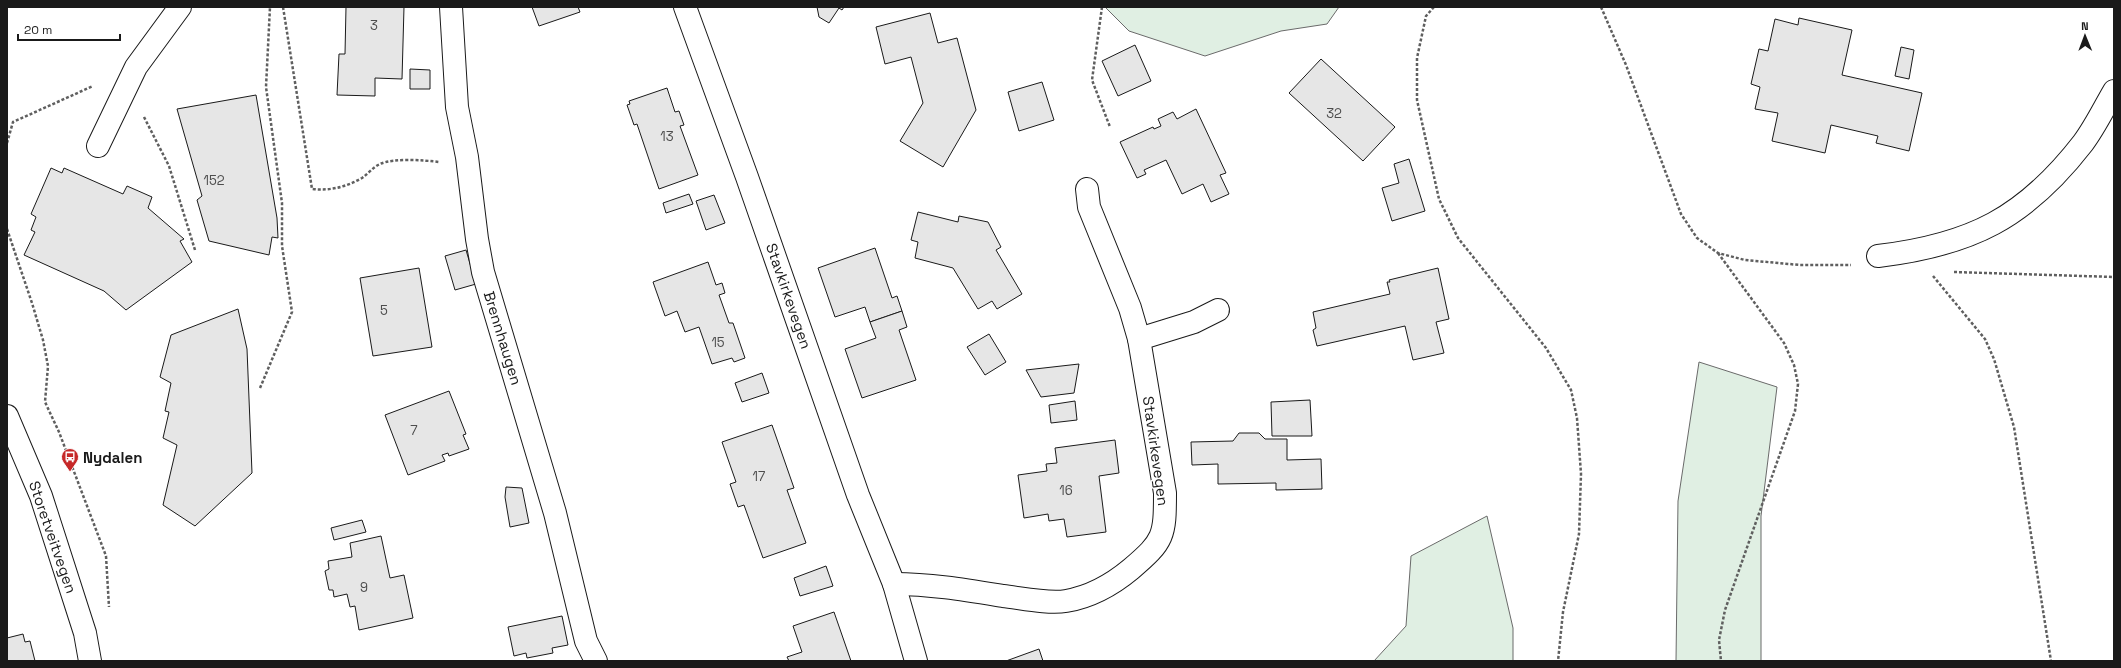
<svg xmlns="http://www.w3.org/2000/svg" width="2121" height="668" font-family="'Space Grotesk',sans-serif">
	<style>
		.green { fill: #e0efe3; stroke: #6a6a6a }
		.building { fill: #e6e6e6; stroke: #1a1a1a }
		.lines { fill: none; stroke-linecap: round; stroke-linejoin: round }
		.minor-casing { stroke: #1a1a1a; stroke-width: 24 }
		.primary-casing { stroke: #1a1a1a; stroke-width: 24 }
		.path { stroke: #5f5f5f; stroke-width: 2.5; stroke-dasharray: 3 2; stroke-linecap: butt }
		.minor { stroke: #fff; stroke-width: 22 }
		.primary { stroke: #fff; stroke-width: 22 }
		.labels { text-anchor: middle; dominant-baseline: central; stroke-width: 3; stroke-linejoin: round; paint-order: stroke }
		.number-label { font-size: 13px; fill: #4d4d4d }
		.street-label { font-size: 15px; fill: #1a1a1a; stroke: #fff }
		.poi-label { font-size: 15px; font-weight: bold; fill: #1a1a1a; stroke: #fff; text-anchor: start }
	</style>
	<rect width="100%" height="100%" fill="#fff"/>
	<g class="green">
		<polygon points="1105,7 1339,7 1327,24 1281,31 1205,56 1129,31"/>
		<polygon points="1699,362 1777,387 1761,516 1761,661 1676,661 1678,501"/>
		<polygon points="1487,516 1513,628 1513,661 1374,661 1406,626 1411,556"/>
	</g>
	<g class="building">
		<polygon points="346,7 404,7 402,79 375,78 375,96 337,95 339,54 345,54"/>
		<polygon points="532,7 578,7 580,12 539,26"/>
		<polygon points="817,7 844,7 842,10 839,8 829,23 819,17"/>
		<polygon points="930,13 938,43 957,38 976,110 943,167 900,141 923,103 911,57 885,64 876,27"/>
		<polygon points="1799,18 1852,30 1842,75 1922,93 1909,151 1876,143 1878,136 1831,125 1825,153 1772,141 1778,113 1755,109 1760,87 1751,84 1759,49 1768,51 1775,19 1798,25"/>
		<polygon points="1135,45 1151,81 1118,96 1102,61"/>
		<polygon points="1901,47 1914,50 1909,79 1895,76"/>
		<polygon points="1321,59 1395,127 1363,161 1289,93"/>
		<polygon points="410,69 430,70 430,89 410,89"/>
		<polygon points="1042,82 1054,120 1019,131 1008,92"/>
		<polygon points="667,88 675,112 679,111 684,125 680,126 698,175 659,189 637,124 634,125 627,105 630,104 629,101"/>
		<polygon points="256,95 277,218 278,238 272,237 269,255 209,241 197,200 202,196 177,109"/>
		<polygon points="1196,109 1226,173 1220,175 1229,194 1211,202 1203,184 1182,194 1166,160 1144,170 1146,174 1137,178 1120,142 1153,127 1154,129 1161,126 1158,119 1173,112 1177,119"/>
		<polygon points="1409,159 1425,211 1392,221 1382,188 1399,183 1394,164"/>
		<polygon points="51,168 62,173 64,168 123,194 127,186 152,197 148,208 184,239 180,241 192,262 126,310 104,291 24,255 35,232 31,230 36,217 31,214"/>
		<polygon points="689,194 693,204 666,213 663,203"/>
		<polygon points="714,195 725,223 706,230 696,201"/>
		<polygon points="918,212 958,222 959,216 988,222 1001,247 996,250 1022,294 997,309 992,301 978,309 953,268 915,258 918,242 911,240"/>
		<polygon points="875,248 892,298 897,296 902,311 870,322 865,307 835,317 818,268"/>
		<polygon points="466,250 476,284 455,290 445,256"/>
		<polygon points="708,262 716,285 722,283 725,293 719,295 729,323 733,323 745,358 734,362 732,358 712,364 699,327 685,332 677,311 665,316 653,282"/>
		<polygon points="419,268 432,347 373,356 360,278"/>
		<polygon points="1438,268 1449,319 1436,322 1444,353 1413,360 1405,326 1317,346 1313,330 1316,328 1313,312 1390,294 1387,282 1390,282 1389,280"/>
		<polygon points="238,309 247,349 252,473 195,526 163,505 177,445 163,438 169,412 165,411 171,383 160,377 171,335"/>
		<polygon points="902,311 907,327 899,330 916,380 862,398 845,349 876,338 870,322"/>
		<polygon points="989,334 1006,362 985,375 967,347"/>
		<polygon points="1079,364 1074,393 1041,397 1026,370"/>
		<polygon points="762,373 769,393 742,402 735,383"/>
		<polygon points="449,391 466,434 463,435 469,449 449,456 448,453 442,455 445,461 408,475 385,415"/>
		<polygon points="1310,400 1312,436 1272,436 1271,402"/>
		<polygon points="1075,401 1077,420 1051,423 1049,405"/>
		<polygon points="772,425 794,488 787,490 806,543 763,558 744,505 738,507 730,484 736,482 722,442"/>
		<polygon points="1239,433 1259,433 1265,439 1287,439 1287,460 1321,459 1322,489 1276,490 1276,483 1218,484 1218,464 1192,465 1191,442 1233,441"/>
		<polygon points="1115,440 1119,473 1099,476 1106,532 1067,537 1064,519 1049,521 1048,514 1024,518 1018,475 1047,471 1046,464 1057,463 1055,448"/>
		<polygon points="506,487 522,488 529,523 510,527 505,497"/>
		<polygon points="362,520 366,532 334,540 331,528"/>
		<polygon points="381,536 390,578 404,575 413,618 359,630 355,606 350,607 347,594 334,597 333,590 329,590 325,571 329,569 328,561 352,557 350,543"/>
		<polygon points="826,566 833,586 800,596 794,578"/>
		<polygon points="834,612 851,661 789,661 787,657 802,652 793,626"/>
		<polygon points="562,616 568,645 552,648 553,653 527,658 526,653 514,656 508,627"/>
		<polygon points="23,634 25,642 30,641 35,661 7,661 7,638"/>
		<polygon points="1039,649 1043,661 1006,661"/>
	</g>
	<g class="lines">
		<defs>
			<g id="minor">
				<polyline points="451,7 457,107 467,157 477,239 483,272 555,513 586,641 596,661"/>
				<polyline points="685,7 747,177 858,495 894,584 916,661"/>
				<polyline points="98,146 136,67 180,7"/>
				<path d="M1878 256C1971 245 2025 218 2083 143 2095 127 2104 108 2114 91"/>
				<polyline points="1139,339 1194,322 1218,310"/>
				<path d="M894 584C931 584 966 590 1003 596 1021 598 1048 604 1066 601 1090 597 1113 584 1131 569 1164 541 1165 536 1165 493L1139 339 1130 308 1089 207 1087 189"/>
			</g>
			<polyline id="primary" points="7,416 41,496 85,633 90,661"/>
		</defs>
		<use href="#minor" class="minor-casing"/>
		<use href="#primary" class="primary-casing"/>
		<g class="path">
			<path d="M283 7 312 189C330 191 346 187 362 178 368 174 373 167 380 164 393 158 424 160 439 162"/>
			<polyline points="1102,7 1092,80 1110,127"/>
			<polyline points="1434,7 1426,16 1417,58 1417,100 1439,199 1458,238 1546,348 1571,390 1577,418 1581,474 1579,534 1563,612 1558,661"/>
			<polyline points="1601,7 1626,65 1681,214 1697,238 1718,253 1745,260 1800,265 1851,265"/>
			<polyline points="144,117 169,166 195,250"/>
			<polyline points="7,143 13,122 93,86"/>
			<polyline points="7,229 32,303 43,340 48,366 45,402 59,432 106,556 109,607"/>
			<polyline points="1718,253 1784,343 1794,365 1798,384 1795,411 1725,610 1719,640 1721,661"/>
			<polyline points="1954,272 2114,277"/>
			<polyline points="1933,276 1985,339 1994,359 2014,427 2051,661"/>
			<polyline points="260,388 292,312 282,246 282,203 266,87 270,7"/>
		</g>
		<use href="#minor" class="minor"/>
		<use href="#primary" class="primary"/>
	</g>
	<defs>
		<symbol id="bus-pin" viewBox="-11 -11 22 30"><path d="M0 17L-7.5 6A9.5 9.5 0 1 1 7.5 6Z" fill="#c62828" stroke="#fff"/><path d="M-5-6H5V4H4V6H2V4H-2V6H-4V4H-5ZM-3.5-4V0h7V-4ZM-3.5 1.2v1.5H-2V1.2ZM2 1.2v1.5H3.5V1.2Z" fill="#fff"/></symbol>
	</defs>
	<g fill-rule="evenodd">
		<use href="#bus-pin" x="60" y="447" width="20" height="27"/>
	</g>
	<g class="labels">
		<g class="number-label">
			<text x="374" y="25">3</text>
			<text x="1334" y="113">32</text>
			<text x="667" y="136">13</text>
			<text x="214" y="180">152</text>
			<text x="384" y="310">5</text>
			<text x="718" y="342">15</text>
			<text x="414" y="430">7</text>
			<text x="759" y="476">17</text>
			<text x="1066" y="490">16</text>
			<text x="364" y="587">9</text>
		</g>
		<g class="street-label">
			<text transform="translate(789 296) rotate(71)">Stavkirkevegen</text>
			<text transform="translate(503 338) rotate(73)">Brennhaugen</text>
			<text transform="translate(1156 451) rotate(82)">Stavkirkevegen</text>
			<text transform="translate(53 537) rotate(71)">Storetveitvegen</text>
		</g>
		<g class="poi-label">
			<text x="83" y="457">Nydalen</text>
		</g>
	</g>
	<rect width="2121" height="668" fill="none" stroke="#1a1a1a" stroke-width="16"/>
	<g transform="translate(2085 36) rotate(359)" stroke="#ffffff" stroke-width="3" paint-order="stroke">
	<path d="M0-3L7 15L0 10L-7 15Z" fill="#1a1a1a"/>
	<text y="-6" font-size="11" font-weight="bold" text-anchor="middle" fill="#1a1a1a">N</text>
	</g>
	<path d="M18 34v6h102v-6" fill="none" stroke="#1a1a1a" stroke-width="2"/>
	<text x="24" y="34" font-size="12" fill="#1a1a1a" stroke="#ffffff" stroke-width="3" paint-order="stroke">20 m</text>
</svg>
